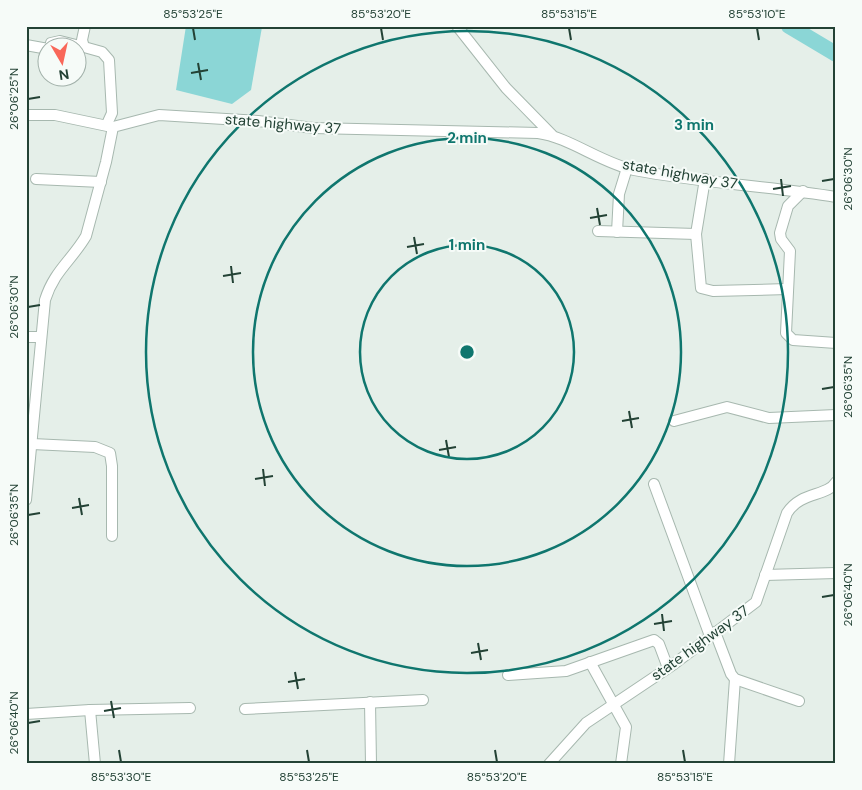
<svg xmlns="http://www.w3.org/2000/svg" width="862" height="790" font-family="'DM Sans',sans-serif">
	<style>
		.water { fill: #8bd6d6 }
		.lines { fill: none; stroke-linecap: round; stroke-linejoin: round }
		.river { stroke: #8bd6d6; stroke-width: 16 }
		.street-casing { stroke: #a7b8af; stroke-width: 12 }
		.street { stroke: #fff; stroke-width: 10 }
		.ticks { fill: none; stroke: #234235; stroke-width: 2 }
		.ring { fill: none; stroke: #0f766e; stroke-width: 2.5 }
		.labels { text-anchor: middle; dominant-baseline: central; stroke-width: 4; stroke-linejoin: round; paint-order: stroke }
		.street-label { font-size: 15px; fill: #234235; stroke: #f6fbf8 }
		.centre { fill: #0f766e; stroke: #f6fbf8; stroke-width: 2.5 }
		.ring-label { font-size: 15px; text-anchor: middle; font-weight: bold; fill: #0f766e; stroke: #f6fbf8; stroke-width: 4; stroke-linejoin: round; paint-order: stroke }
		.neatline { fill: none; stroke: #234235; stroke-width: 2 }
		.ticks-label { font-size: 12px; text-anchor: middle; fill: #234235 }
	</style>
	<rect width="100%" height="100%" fill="#e5efe9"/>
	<polygon class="water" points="186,26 262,27 251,90 232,104 176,90"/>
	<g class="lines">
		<polyline class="river" points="789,26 836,54"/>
		<defs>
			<g id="street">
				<polyline points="85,26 82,40 84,47 102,52 109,60 112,113 107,124"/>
				<polyline points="457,26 506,88 552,135"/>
				<polyline points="26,45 48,49"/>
				<polyline points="50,48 51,43 60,41 84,47"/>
				<polyline points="26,115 55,115 112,127"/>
				<polyline points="36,179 101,182"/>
				<polyline points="705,179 696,234 701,288 713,291 788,289"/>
				<polyline points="803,191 788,206 780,233 781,239 790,251 786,333 793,340 836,343"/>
				<polyline points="598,231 696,234"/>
				<polyline points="617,232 619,194 627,168"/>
				<polyline points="26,337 41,337"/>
				<polyline points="674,421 727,407 769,418 836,415"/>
				<polyline points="32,444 95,447 110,453 112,466 112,536"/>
				<polyline points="654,484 710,636"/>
				<path d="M26 500 45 300C54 271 72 260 86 236L106 162 113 127 159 115 258 121 313 128 538 133C569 137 601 163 634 170 701 183 769 186 836 197"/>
				<polyline points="765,575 836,573"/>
				<polyline points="715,632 731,674 735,679 799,701"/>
				<polyline points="590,662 626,727 621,764"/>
				<polyline points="508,675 566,671 654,640 659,644 668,668"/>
				<polyline points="370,702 371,764"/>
				<polyline points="245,709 423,700"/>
				<polyline points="90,710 95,764"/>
				<polyline points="26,714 90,710 190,708"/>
				<path d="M549 764 586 723 674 664 756 602 787 513C801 491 827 497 836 482"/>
				<polyline points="729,764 735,679"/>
			</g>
		</defs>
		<use href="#street" class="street-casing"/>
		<use href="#street" class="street"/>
	</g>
	<path class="ticks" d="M193 28 195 40M381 28 383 40M569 28 571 40M757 28 759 40M198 63 201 80M191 73 208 70M28 99 40 97M781 179 783 196M822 181 834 179M773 189 791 186M597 208 600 225M590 218 607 215M414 237 417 254M407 247 424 244M231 266 233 283M223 276 241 273M28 307 40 305M822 389 834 387M629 411 632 428M622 421 639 418M446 440 449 457M439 450 456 447M263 469 265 486M255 479 273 476M79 498 82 515M72 508 89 505M28 515 40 513M822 597 834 595M662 614 664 631M654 624 672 621M478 643 481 660M471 653 488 650M295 672 298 689M288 682 305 679M111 701 114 718M104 711 121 708M28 723 40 721M119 750 121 762M307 750 309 762M495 750 497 762M683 750 685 762"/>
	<g class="ring">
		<circle cx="467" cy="352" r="107"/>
		<circle cx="467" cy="352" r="214"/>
		<circle cx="467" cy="352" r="321"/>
	</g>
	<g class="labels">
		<g class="street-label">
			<text transform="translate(283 124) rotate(5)">state highway 37</text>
			<text transform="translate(680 174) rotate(10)">state highway 37</text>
			<text transform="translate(700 643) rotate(-36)">state highway 37</text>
		</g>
	</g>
	<circle cx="467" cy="352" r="8" class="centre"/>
	<g class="ring-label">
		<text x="694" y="130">3 min</text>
		<text x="467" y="143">2 min</text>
		<text x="467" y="250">1 min</text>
	</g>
	<rect width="862" height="790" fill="none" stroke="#f6fbf8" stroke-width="55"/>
	<g transform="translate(62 62) rotate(171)"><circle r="24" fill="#f6fbf8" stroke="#a2b1aa"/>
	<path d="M0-4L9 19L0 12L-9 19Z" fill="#f96759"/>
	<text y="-8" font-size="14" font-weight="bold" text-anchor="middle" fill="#234235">N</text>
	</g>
	<rect x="28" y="28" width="806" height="734" class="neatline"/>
	<g class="ticks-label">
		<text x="193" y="18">85°53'25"E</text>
		<text x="381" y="18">85°53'20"E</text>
		<text x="569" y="18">85°53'15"E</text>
		<text x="757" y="18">85°53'10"E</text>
		<text transform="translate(14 99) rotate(-90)" y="4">26°06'25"N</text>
		<text transform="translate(848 179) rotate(-90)" y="4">26°06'30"N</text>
		<text transform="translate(14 307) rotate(-90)" y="4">26°06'30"N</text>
		<text transform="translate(848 387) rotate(-90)" y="4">26°06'35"N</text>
		<text transform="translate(14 515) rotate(-90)" y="4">26°06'35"N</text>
		<text transform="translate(848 595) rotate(-90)" y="4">26°06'40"N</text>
		<text transform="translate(14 723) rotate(-90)" y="4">26°06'40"N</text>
		<text x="121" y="781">85°53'30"E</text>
		<text x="309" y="781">85°53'25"E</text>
		<text x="497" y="781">85°53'20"E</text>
		<text x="685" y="781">85°53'15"E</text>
	</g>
</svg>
